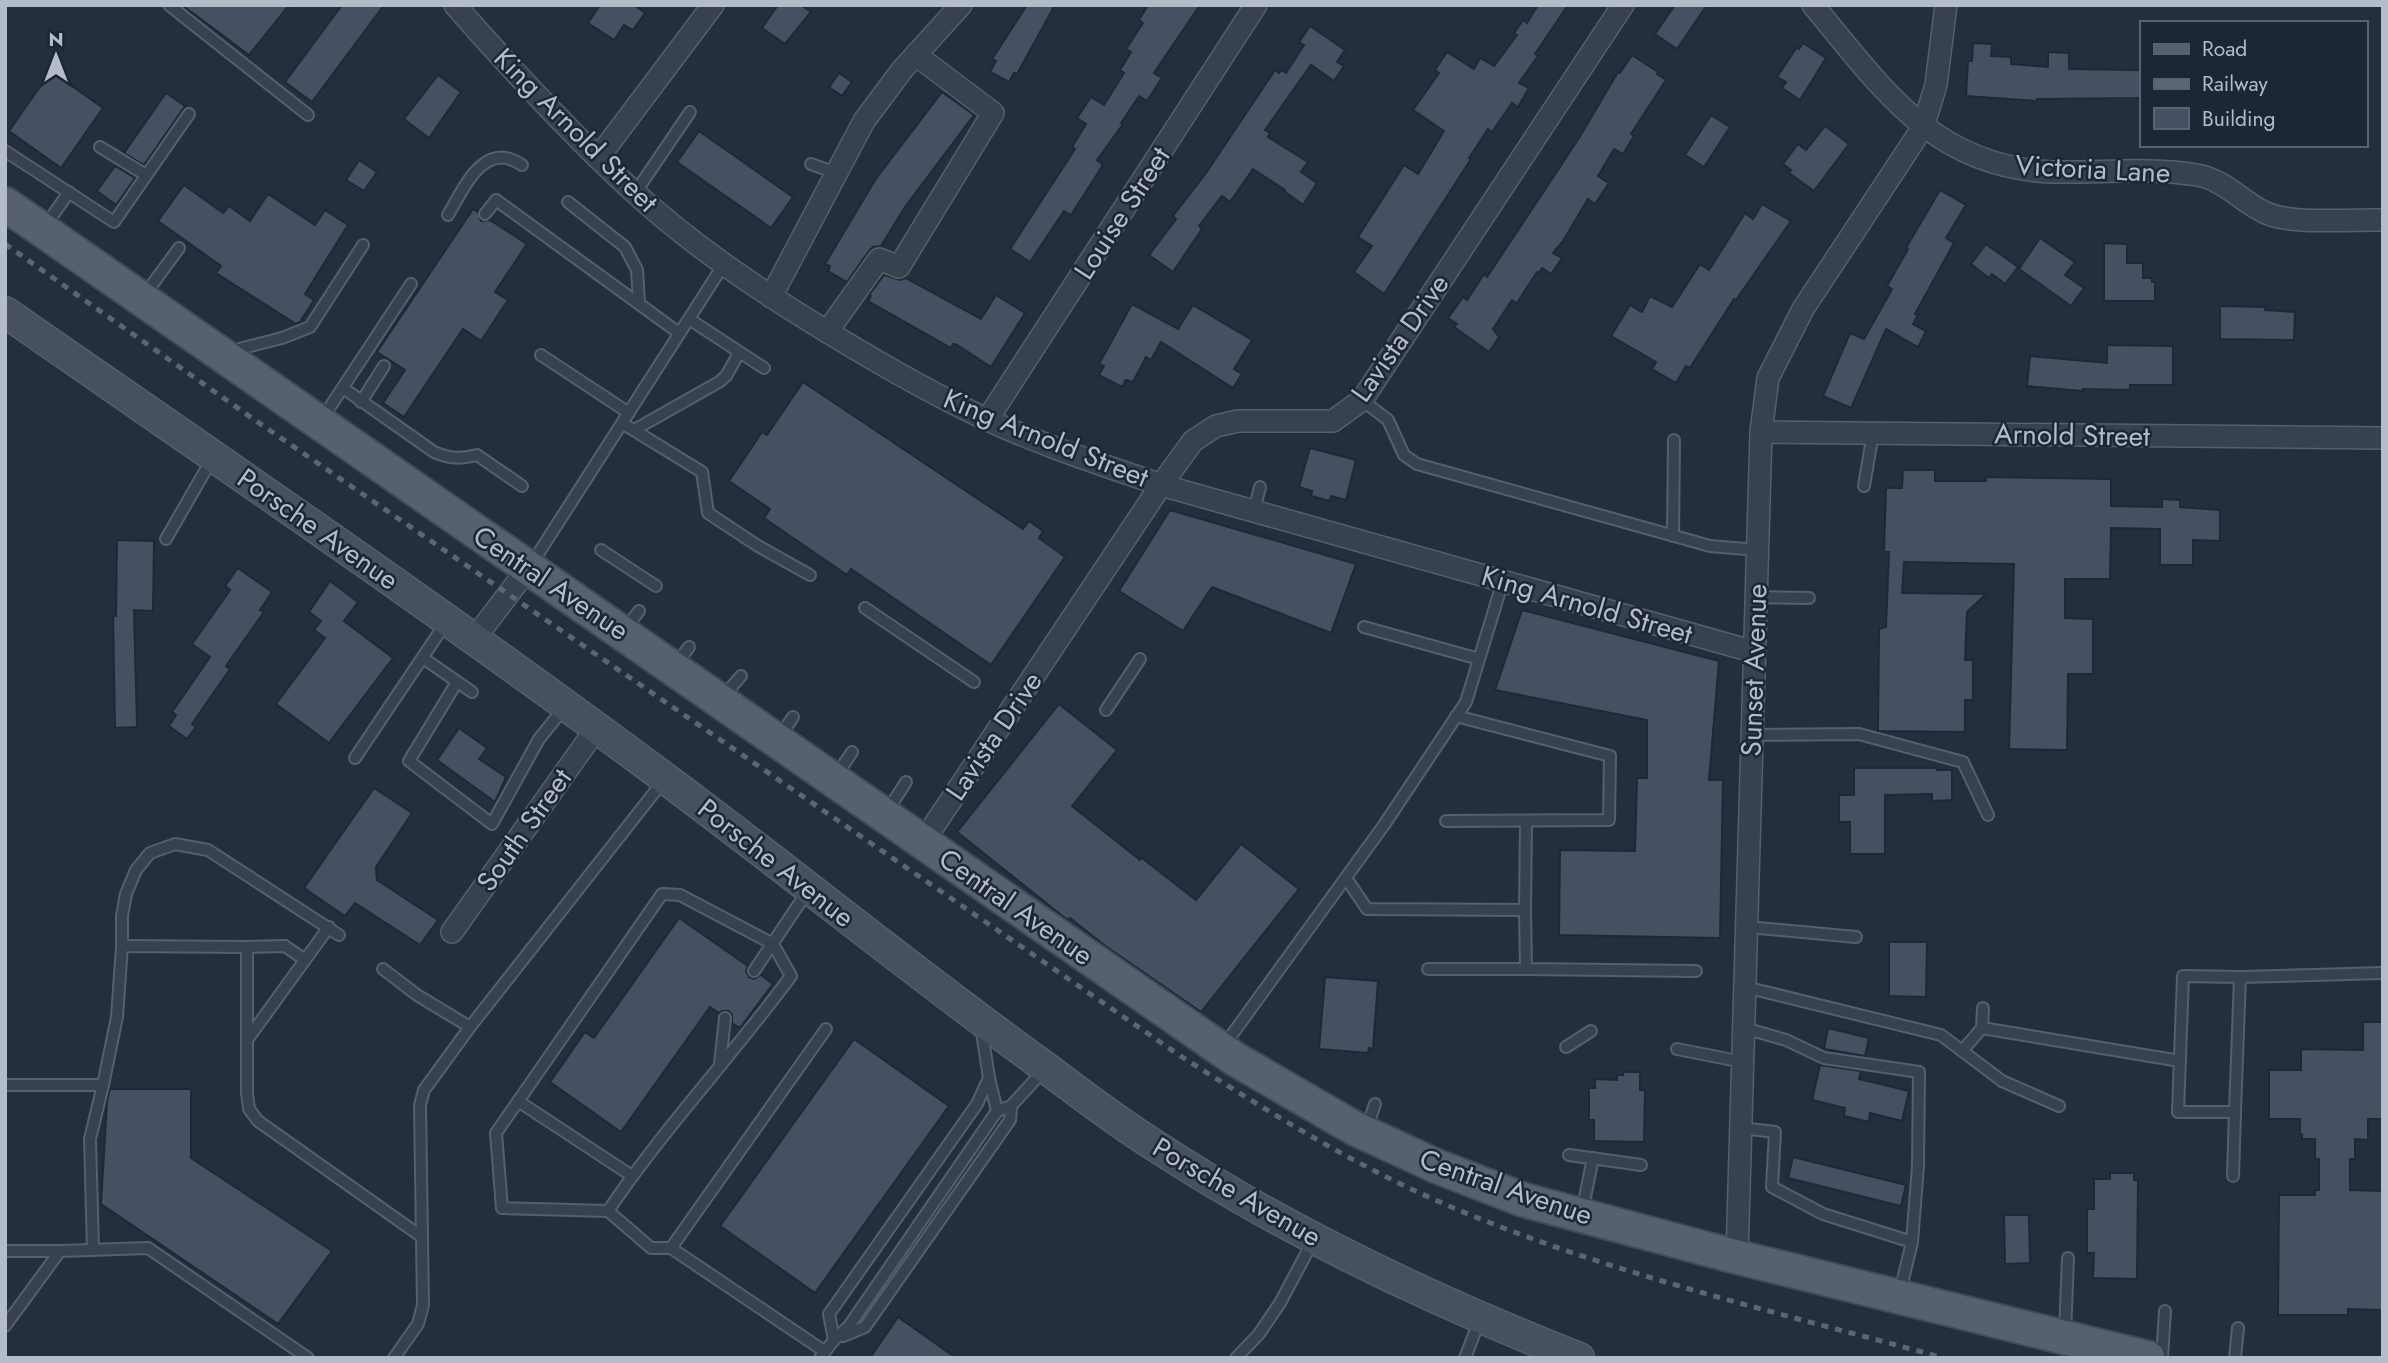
<svg xmlns="http://www.w3.org/2000/svg" width="2388" height="1363" font-family="Jost,sans-serif">
	<style>
		.building { fill: #455162; stroke: #1f2835; stroke-width: 2 }
		.lines { fill: none; stroke-linecap: round; stroke-linejoin: round }
		.lane-casing { stroke: #565f6c; stroke-width: 14 }
		.street-casing { stroke: #565f6c; stroke-width: 24 }
		.secondary-casing { stroke: #565f6c; stroke-width: 33 }
		.primary-casing { stroke: #414a57; stroke-width: 37 }
		.lane { stroke: #38414e; stroke-width: 10 }
		.street { stroke: #38414e; stroke-width: 21 }
		.secondary { stroke: #465061; stroke-width: 30 }
		.primary { stroke: #56606e; stroke-width: 33 }
		.rail { stroke: #5a6575; stroke-width: 5; stroke-dasharray: 7 7; stroke-linecap: butt }
		.labels { text-anchor: middle; dominant-baseline: central; stroke-width: 5; stroke-linejoin: round; paint-order: stroke }
		.street-label { font-size: 28px; fill: #b4bcc9; stroke: #1d2633 }
	</style>
	<rect width="100%" height="100%" fill="#242f3e"/>
	<g class="building">
		<polygon points="182,5 289,5 249,55"/>
		<polygon points="342,5 384,5 312,102 285,82"/>
		<polygon points="600,5 634,5 645,13 633,30 624,25 614,40 588,23"/>
		<polygon points="778,5 801,5 811,12 785,44 762,28"/>
		<polygon points="1027,5 1055,5 1017,74 1014,73 1009,82 990,72 996,61 992,59"/>
		<polygon points="1148,5 1200,5 1154,73 1162,78 1147,101 1139,96 1121,123 1123,124 1097,160 1103,165 1071,215 1064,211 1030,262 1010,249 1075,149 1072,147 1086,124 1077,118 1091,97 1104,105 1124,73 1120,70 1131,52 1126,49 1143,23 1139,20"/>
		<polygon points="1538,5 1568,5 1535,54 1538,56 1519,83 1529,88 1518,107 1512,103 1492,132 1488,129 1469,158 1471,159 1384,294 1354,272 1372,246 1358,237 1404,165 1418,174 1444,131 1413,110 1439,73 1435,70 1447,52 1474,69 1480,58 1494,66 1517,35 1514,33 1523,20 1527,23"/>
		<polygon points="1675,5 1707,5 1677,49 1655,34"/>
		<polygon points="1310,26 1345,50 1337,62 1344,66 1334,81 1311,65 1265,130 1270,133 1268,137 1308,162 1301,172 1317,183 1303,205 1284,191 1285,190 1253,169 1230,202 1222,196 1199,226 1202,229 1173,272 1149,255 1176,219 1173,216 1206,173 1275,70 1279,73 1281,70 1286,73 1304,45 1299,42"/>
		<polygon points="1803,43 1826,58 1800,100 1782,88 1786,82 1777,77 1797,47 1799,49"/>
		<polygon points="1973,43 1992,44 1991,56 2011,57 2011,64 2048,67 2048,52 2069,53 2069,69 2141,70 2141,98 2037,99 2037,101 1966,96 1968,61 1972,61"/>
		<polygon points="1632,55 1658,72 1657,74 1666,80 1631,134 1634,136 1623,154 1614,149 1598,176 1609,183 1595,204 1588,199 1563,241 1553,253 1562,258 1551,274 1542,268 1539,273 1537,272 1517,303 1512,300 1493,329 1499,337 1489,352 1454,327 1457,324 1448,318 1463,297 1467,300 1484,274 1487,277 1579,138 1618,72 1620,73"/>
		<polygon points="51,71 103,108 61,168 9,131"/>
		<polygon points="839,73 852,82 842,96 829,87"/>
		<polygon points="438,75 461,92 429,138 404,119"/>
		<polygon points="942,92 974,115 905,207 881,246 873,247 869,251 847,282 828,271 830,266 825,264 875,180"/>
		<polygon points="166,93 185,106 144,165 124,153"/>
		<polygon points="1711,115 1730,127 1704,167 1685,155"/>
		<polygon points="1825,126 1849,144 1814,191 1789,173 1791,170 1783,164 1798,144 1806,150"/>
		<polygon points="699,131 793,197 771,228 677,162"/>
		<polygon points="359,160 377,172 364,191 346,180"/>
		<polygon points="115,166 135,178 116,205 97,191"/>
		<polygon points="184,185 223,213 229,206 250,221 268,194 315,225 325,210 348,225 305,294 314,300 300,322 296,324 216,273 221,266 158,221"/>
		<polygon points="1940,190 1966,205 1946,238 1954,243 1915,314 1918,315 1913,324 1926,331 1918,347 1886,329 1851,408 1823,396 1850,333 1864,339 1892,289 1887,286 1908,249 1906,248"/>
		<polygon points="1762,204 1791,221 1736,300 1734,299 1690,368 1686,366 1676,383 1652,369 1656,362 1611,336 1630,305 1642,312 1650,296 1672,307 1700,264 1709,270 1745,213 1753,219"/>
		<polygon points="473,209 478,212 481,221 490,220 527,244 495,292 508,300 481,341 463,329 404,417 383,403 405,370 377,352"/>
		<polygon points="2040,238 2075,262 2065,275 2084,288 2071,306 2019,269"/>
		<polygon points="2104,243 2127,244 2127,263 2143,263 2143,278 2152,278 2152,282 2155,282 2155,301 2104,301"/>
		<polygon points="1986,244 2018,267 2005,284 1992,274 1989,278 1971,264"/>
		<polygon points="884,275 900,280 906,278 981,319 996,295 1025,313 991,367 957,345 953,344 951,348 868,301 871,296 869,295"/>
		<polygon points="1132,304 1178,329 1193,305 1252,340 1234,369 1242,374 1233,388 1161,342 1151,360 1146,357 1133,382 1126,380 1122,387 1099,375 1104,366 1099,364"/>
		<polygon points="2220,306 2265,307 2265,310 2295,312 2294,340 2220,339"/>
		<polygon points="2107,345 2173,346 2173,385 2130,385 2130,390 2083,389 2083,391 2027,386 2030,356 2107,363"/>
		<polygon points="803,382 1023,529 1029,521 1043,531 1039,538 1065,557 991,665 851,569 847,575 764,518 770,509 729,481 762,432 767,435"/>
		<polygon points="1310,448 1356,460 1346,500 1331,496 1330,501 1311,496 1312,491 1299,487"/>
		<polygon points="1903,470 1935,470 1935,481 1986,481 1986,477 2111,479 2111,506 2162,507 2162,499 2180,500 2180,507 2220,510 2220,541 2193,540 2193,565 2160,565 2160,529 2111,528 2110,579 2065,579 2065,618 2093,619 2093,674 2068,674 2067,750 2009,749 2014,564 1904,562 1902,593 1986,594 1967,612 1965,660 1973,660 1973,700 1965,700 1965,732 1878,731 1879,629 1886,627 1889,552 1884,552 1886,488 1902,488"/>
		<polygon points="1170,510 1356,564 1331,633 1212,587 1183,631 1119,591"/>
		<polygon points="117,540 154,541 153,611 134,610 137,727 115,728 113,616 116,616"/>
		<polygon points="238,568 272,592 260,610 264,612 226,666 230,669 192,724 196,727 187,739 169,726 176,715 172,712 210,657 192,644 230,590 225,586"/>
		<polygon points="330,581 358,602 344,621 393,658 329,743 276,704 325,638 314,630 321,621 309,612"/>
		<polygon points="1522,610 1719,661 1709,780 1723,780 1720,938 1559,935 1560,850 1635,851 1637,778 1647,778 1647,720 1495,690"/>
		<polygon points="1059,704 1117,750 1072,806 1140,860 1142,858 1196,900 1241,844 1299,889 1201,1012 1104,945 1070,918 1069,920 1065,918 957,832"/>
		<polygon points="459,728 487,748 479,759 506,777 495,802 437,760"/>
		<polygon points="1854,768 1937,768 1937,770 1952,770 1952,800 1932,801 1932,794 1885,795 1885,854 1850,854 1850,822 1839,822 1839,795 1854,795"/>
		<polygon points="374,788 412,813 376,867 377,880 438,920 420,945 355,903 345,916 304,888"/>
		<polygon points="679,918 748,966 746,971 749,977 754,979 761,975 773,984 740,1028 732,1023 732,1015 729,1011 722,1011 719,1013 710,1007 621,1132 550,1082 585,1032 594,1038"/>
		<polygon points="1889,942 1927,942 1926,997 1889,996"/>
		<polygon points="1325,977 1378,981 1373,1049 1369,1048 1368,1053 1319,1049"/>
		<polygon points="2363,1022 2383,1022 2383,1119 2368,1119 2368,1140 2355,1139 2355,1159 2350,1159 2350,1190 2382,1191 2383,1310 2348,1309 2348,1315 2278,1315 2279,1195 2315,1195 2315,1190 2319,1190 2319,1159 2315,1159 2315,1139 2302,1139 2302,1134 2300,1134 2300,1119 2269,1119 2269,1070 2301,1070 2301,1049 2363,1050"/>
		<polygon points="1828,1028 1869,1038 1865,1056 1824,1049"/>
		<polygon points="854,1039 949,1106 815,1293 720,1226"/>
		<polygon points="1820,1065 1861,1071 1859,1079 1909,1091 1902,1121 1870,1113 1869,1122 1844,1116 1845,1108 1812,1100"/>
		<polygon points="1623,1072 1640,1072 1640,1090 1645,1090 1644,1142 1594,1141 1594,1120 1589,1120 1589,1088 1595,1088 1595,1079 1617,1080 1617,1075 1623,1075"/>
		<polygon points="110,1089 191,1089 191,1158 332,1251 278,1324 101,1204 107,1101"/>
		<polygon points="1793,1157 1906,1185 1901,1206 1788,1178"/>
		<polygon points="2110,1173 2134,1173 2134,1180 2138,1180 2137,1279 2093,1278 2094,1253 2087,1253 2087,1209 2094,1209 2094,1179 2110,1179"/>
		<polygon points="2004,1215 2029,1215 2030,1263 2005,1264"/>
		<polygon points="898,1317 956,1358 870,1358"/>
	</g>
	<g class="lines">
		<defs>
			<g id="lane">
				<polyline points="169,5 308,115"/>
				<polyline points="100,147 146,175"/>
				<polyline points="5,151 114,222 189,114"/>
				<polyline points="811,164 836,173"/>
				<polyline points="635,193 690,112"/>
				<polyline points="568,202 625,247 637,270 639,303"/>
				<polyline points="485,214 496,200 679,333"/>
				<path d="M448 215C464 188 484 139 522 165"/>
				<polyline points="44,228 69,192"/>
				<polyline points="143,297 179,248"/>
				<polyline points="689,319 764,368"/>
				<polyline points="231,351 282,338 310,327 363,245"/>
				<polyline points="541,355 629,413"/>
				<path d="M343 388 434 452C450 459 460 459 477 455L522 486"/>
				<polyline points="1362,400 1388,420 1404,455 1417,464 1710,546 1758,550"/>
				<polyline points="361,402 384,366"/>
				<polyline points="322,419 411,284"/>
				<polyline points="622,423 702,472 708,513 758,546 810,575"/>
				<polyline points="634,430 719,382 726,376 739,353"/>
				<polyline points="1864,486 1873,433"/>
				<polyline points="1254,511 1260,487"/>
				<polyline points="1673,536 1674,440"/>
				<polyline points="166,539 212,459"/>
				<polyline points="601,550 656,586"/>
				<polyline points="531,565 724,264"/>
				<polyline points="1756,597 1809,598"/>
				<polyline points="865,608 974,682"/>
				<polyline points="1364,627 1479,659"/>
				<polyline points="624,630 639,611"/>
				<polyline points="423,658 472,692"/>
				<polyline points="675,666 689,647"/>
				<polyline points="457,682 409,761 492,824 539,739 564,708"/>
				<polyline points="722,698 741,676"/>
				<polyline points="1106,710 1140,659"/>
				<polyline points="1752,735 1859,734 1963,762 1988,815"/>
				<polyline points="779,738 793,717"/>
				<polyline points="355,758 447,621"/>
				<polyline points="836,776 852,752"/>
				<polyline points="886,813 906,782"/>
				<polyline points="1446,821 1609,820 1610,756 1456,716"/>
				<polyline points="1346,878 1367,909 1525,910 1526,821"/>
				<path d="M662 894 680 895 773 944 791 976C732 1056 664 1128 608 1211L502 1208 496 1133Z"/>
				<polyline points="1525,910 1526,969 1696,971"/>
				<polyline points="1747,927 1856,937"/>
				<polyline points="122,946 122,916 126,894 136,870 150,853 175,844 208,850 339,935"/>
				<polyline points="247,947 285,946 305,960 247,1040"/>
				<polyline points="305,960 329,927"/>
				<polyline points="383,969 417,995 470,1027"/>
				<polyline points="1428,969 1526,969"/>
				<polyline points="754,971 809,889"/>
				<polyline points="2240,977 2235,1112 2178,1112 2183,976 2240,977 2383,973"/>
				<polyline points="1745,987 1941,1035 2002,1081 2059,1106"/>
				<polyline points="1744,1028 1786,1040 1824,1058 1919,1072 1918,1166 1912,1242"/>
				<polyline points="1982,1028 2180,1061"/>
				<polyline points="1223,1047 1384,825 1466,702 1503,581"/>
				<polyline points="1566,1047 1591,1031"/>
				<polyline points="1677,1049 1743,1062"/>
				<polyline points="1962,1051 1982,1028 1983,1008"/>
				<polyline points="720,1064 725,1018"/>
				<polyline points="989,1078 997,1111"/>
				<polyline points="5,1085 103,1085 90,1139 93,1250"/>
				<polyline points="103,1085 117,1017 122,946 247,947 247,1093 249,1109 258,1121 422,1237"/>
				<polyline points="518,1101 632,1176"/>
				<polyline points="1741,1128 1775,1132 1772,1187 1823,1214 1912,1242 1900,1292"/>
				<polyline points="1366,1131 1375,1104"/>
				<polyline points="1569,1155 1641,1165"/>
				<polyline points="2233,1176 2235,1112"/>
				<polyline points="608,1211 651,1248 671,1248"/>
				<polyline points="1582,1212 1593,1158"/>
				<polyline points="5,1251 60,1251"/>
				<polyline points="5,1326 60,1251 148,1248 308,1358"/>
				<polyline points="2065,1333 2068,1258"/>
				<polyline points="843,1336 865,1327 1010,1120 1011,1106"/>
				<polyline points="834,1340 829,1314 977,1104 989,1078 981,1026"/>
				<polyline points="824,1351 671,1248 826,1029"/>
				<polyline points="394,1358 418,1324 423,1305 420,1105 424,1090 470,1027 664,780"/>
				<polyline points="820,1358 834,1340 849,1326 997,1111 1011,1106 1044,1070"/>
				<polyline points="1236,1358 1259,1334 1280,1303 1313,1241"/>
				<polyline points="1465,1358 1480,1319"/>
				<polyline points="2162,1358 2165,1311"/>
				<polyline points="2235,1358 2238,1328"/>
			</g>
			<g id="street">
				<path d="M455 5C512 70 570 133 634 192 694 247 762 292 831 334 882 365 934 395 988 420 1044 446 1103 465 1161 485L1755 652"/>
				<path d="M1813 5C1882 88 1934 168 2053 172 2101 173 2150 167 2197 175 2225 180 2242 202 2266 213 2293 225 2352 219 2383 220"/>
				<polyline points="598,158 713,5"/>
				<polyline points="771,297 864,121 902,70 961,5"/>
				<polyline points="827,332 879,259 899,267 993,113 916,55"/>
				<polyline points="987,420 1256,5"/>
				<polyline points="1761,432 2383,438"/>
				<polyline points="475,638 529,567"/>
				<polyline points="923,842 1161,485 1193,441 1216,426 1238,421 1333,421 1362,400 1623,5"/>
				<polyline points="452,932 596,729"/>
				<polyline points="1737,1257 1761,432 1768,378 1803,309 1923,127 1936,85 1946,5"/>
			</g>
			<path id="secondary" d="M5 312C227 466 450 618 666 779 791 872 912 971 1038 1062 1076 1090 1114 1120 1154 1145 1287 1232 1431 1300 1579 1358"/>
			<polyline id="primary" points="5,204 1235,1059 1354,1128 1436,1166 1524,1200 1737,1257 2148,1358"/>
		</defs>
		<use href="#lane" class="lane-casing"/>
		<use href="#street" class="street-casing"/>
		<use href="#secondary" class="secondary-casing"/>
		<use href="#primary" class="primary-casing"/>
		<use href="#lane" class="lane"/>
		<use href="#street" class="street"/>
		<use href="#secondary" class="secondary"/>
		<use href="#primary" class="primary"/>
		<path class="rail" d="M5 244 249 416 1182 1057C1255 1103 1329 1150 1407 1187 1574 1266 1766 1309 1944 1358"/>
	</g>
	<g class="labels">
		<g class="street-label">
			<text transform="translate(576 130) rotate(45)">King Arnold Street</text>
			<text transform="translate(2093 169) rotate(3)">Victoria Lane</text>
			<text transform="translate(1122 213) rotate(-57)">Louise Street</text>
			<text transform="translate(1400 338) rotate(-55)">Lavista Drive</text>
			<text transform="translate(2072 435) rotate(1)">Arnold Street</text>
			<text transform="translate(1046 438) rotate(22)">King Arnold Street</text>
			<text transform="translate(318 529) rotate(35)">Porsche Avenue</text>
			<text transform="translate(551 583) rotate(34)">Central Avenue</text>
			<text transform="translate(1587 605) rotate(16)">King Arnold Street</text>
			<text transform="translate(1754 670) rotate(-88)">Sunset Avenue</text>
			<text transform="translate(994 736) rotate(-56)">Lavista Drive</text>
			<text transform="translate(524 830) rotate(-55)">South Street</text>
			<text transform="translate(776 863) rotate(38)">Porsche Avenue</text>
			<text transform="translate(1016 907) rotate(35)">Central Avenue</text>
			<text transform="translate(1506 1187) rotate(19)">Central Avenue</text>
			<text transform="translate(1237 1192) rotate(30)">Porsche Avenue</text>
		</g>
	</g>
	<rect width="2388" height="1363" fill="none" stroke="#b4bcc9" stroke-width="14"/>
	<rect x="2140" y="21" width="228" height="126" fill="#1d2633" stroke="#59626f" stroke-width="2"/>
	<rect x="2154" y="44" width="35" height="10" fill="#56606e" stroke="#59626f" stroke-width="2"/>
	<text x="2202" y="56" font-size="21" fill="#b4bcc9">Road</text>
	<rect x="2154" y="79" width="35" height="10" fill="#5a6575" stroke="#59626f" stroke-width="2"/>
	<text x="2202" y="91" font-size="21" fill="#b4bcc9">Railway</text>
	<rect x="2154" y="108" width="35" height="21" fill="#455162" stroke="#59626f" stroke-width="2"/>
	<text x="2202" y="126" font-size="21" fill="#b4bcc9">Building</text>
	<g transform="translate(56 56)" stroke="#1d2633" stroke-width="5" paint-order="stroke">
	<path d="M0-5L12 26L0 18L-12 26Z" fill="#b4bcc9"/>
	<text y="-10" font-size="19" font-weight="bold" text-anchor="middle" fill="#b4bcc9">N</text>
	</g>
</svg>
